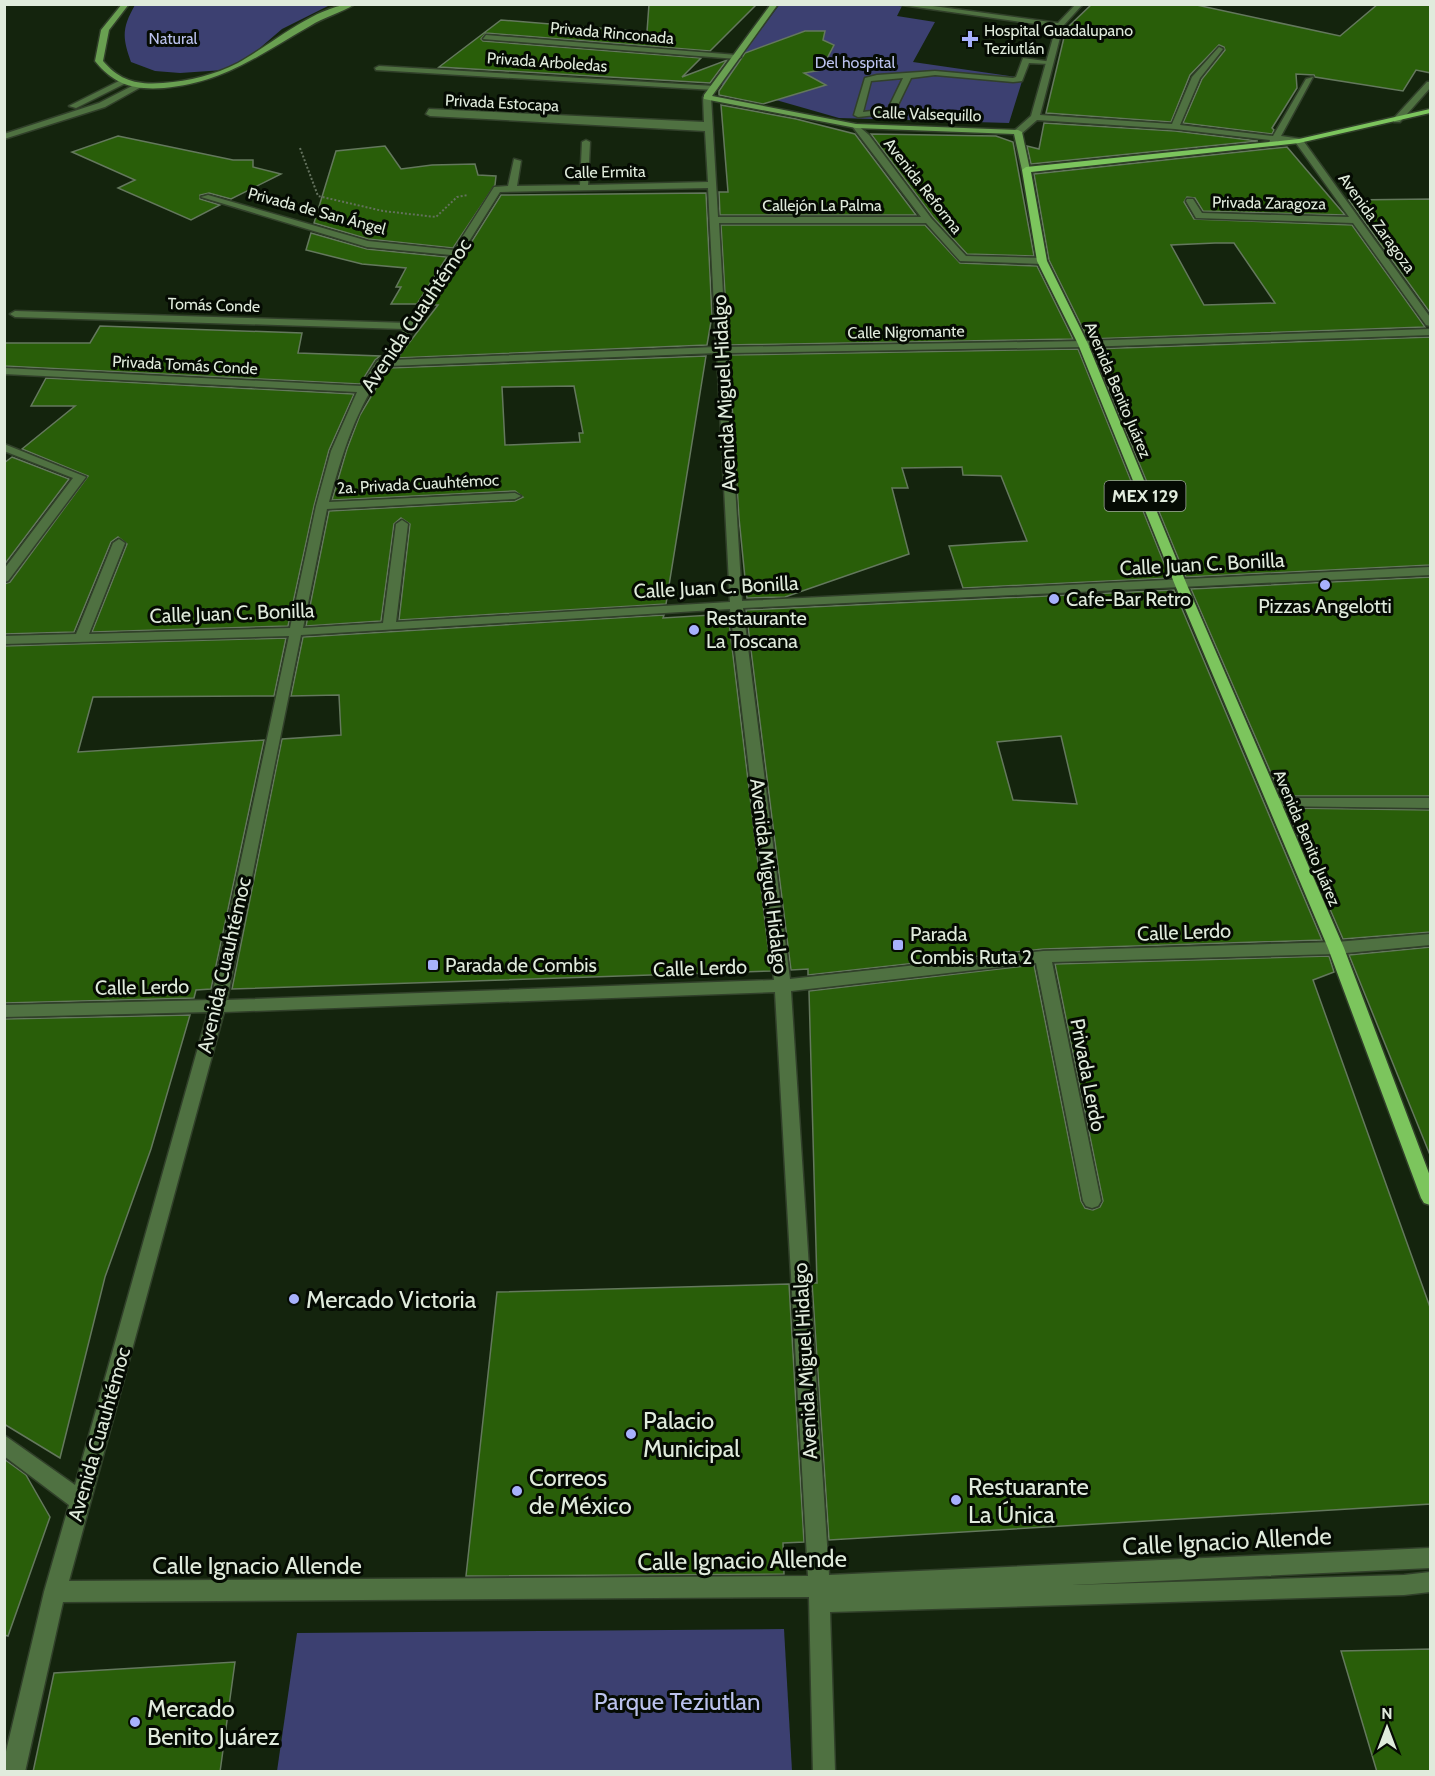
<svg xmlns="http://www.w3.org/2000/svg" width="1435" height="1776" font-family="Cabin,sans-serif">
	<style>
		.green { fill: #3c4071 }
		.building { fill: #295e09; stroke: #64785d; stroke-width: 1.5; fill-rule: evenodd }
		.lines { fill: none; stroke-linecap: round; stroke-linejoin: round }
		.service-casing { stroke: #31402a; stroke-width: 3 }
		.minor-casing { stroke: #31402a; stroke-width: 3 }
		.secondary-casing { stroke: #31402a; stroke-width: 3 }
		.primary-casing { stroke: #31402a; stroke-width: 3 }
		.path { stroke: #63715d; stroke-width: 2; stroke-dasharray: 2 2; stroke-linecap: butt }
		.service { fill: #4f7141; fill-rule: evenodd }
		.minor { fill: #4f7141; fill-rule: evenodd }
		.secondary { fill: #69a051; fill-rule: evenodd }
		.primary { fill: #7cc55d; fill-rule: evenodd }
		.poi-dot { fill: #a7b1fc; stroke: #050b03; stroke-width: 2 }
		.labels { text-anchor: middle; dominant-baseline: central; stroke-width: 6; stroke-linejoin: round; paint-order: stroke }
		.far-poi-label { font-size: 16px; fill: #e0ebdc; stroke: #050b03; text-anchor: start }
		.far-street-label { font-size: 16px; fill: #e0ebdc; stroke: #050b03 }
		.far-park-label { font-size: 16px; fill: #bbc2ed; stroke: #050b03 }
		.shield { fill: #050b03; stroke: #9ea89b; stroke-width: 1.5 }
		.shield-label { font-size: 18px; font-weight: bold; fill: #e0ebdc }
		.street-label { font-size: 20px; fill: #e0ebdc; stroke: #050b03 }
		.poi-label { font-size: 20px; fill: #e0ebdc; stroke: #050b03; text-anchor: start }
		.near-poi-label { font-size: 24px; fill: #e0ebdc; stroke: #050b03; text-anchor: start }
		.near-street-label { font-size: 24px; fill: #e0ebdc; stroke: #050b03 }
		.near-park-label { font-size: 24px; fill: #bbc2ed; stroke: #050b03 }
	</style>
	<rect width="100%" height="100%" fill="#14240d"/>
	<g class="green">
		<polygon points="780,4 893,4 902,6 897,16 935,22 913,62 1023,78 1009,123 839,118 720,84"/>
		<path d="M135 5H330L282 29 241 64 224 70 180 73 155 71 131 62C122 37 122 28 135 5Z"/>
		<polygon points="784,1629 792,1771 277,1771 297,1633"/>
	</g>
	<g class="building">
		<polygon points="649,4 757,4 710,51 486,33 481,39 483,41 701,58 682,77 727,60 710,83 439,67 501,20 647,32"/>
		<polygon points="1092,4 1192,4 1340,36 1378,4 1431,4 1431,73 1416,70 1403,91 1315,77 1314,75 1296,74 1297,88 1272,128 1274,130 1272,134 1183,123 1202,79 1225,50 1224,47 1219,45 1190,75 1171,122 1046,113 1066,29"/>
		<polygon points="805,31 825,31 823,40 834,45 821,70 804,73 826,85 763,104 719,95 719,91 745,53"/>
		<polygon points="721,105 796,119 855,134 916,215 720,215 719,192 728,192"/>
		<polygon points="1044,123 1175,131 1258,141 1031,164 1027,146 1039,149"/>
		<polygon points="871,134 996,136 1013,142 1034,256 967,254 933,217"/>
		<polygon points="118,136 233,160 253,160 253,167 281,174 231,199 209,193 200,195 200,199 220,205 191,220 118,188 135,180 72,152"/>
		<polygon points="385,146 401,169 432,165 475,164 478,175 496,176 495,185 453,248 368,239 314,223 336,151"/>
		<path d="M1287 147 1345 215 1203 211 1195 198 1187 197 1184 202 1194 219 1352 225 1425 327 1088 339 1049 260 1034 174ZM1215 243H1234L1275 303 1204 305 1171 245Z"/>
		<polygon points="706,193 712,316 707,345 396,358 399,356 438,305 432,305 501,195"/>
		<polygon points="1431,199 1431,314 1349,200"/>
		<polygon points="721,225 925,225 960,263 1037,266 1073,339 728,345"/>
		<polygon points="311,233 367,249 447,257 417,304 391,304 401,287 396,287 406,268 362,264 306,250"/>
		<polygon points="100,326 302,333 298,353 380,356 375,360 360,384 4,366 4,343 90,343"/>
		<polygon points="1431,337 1431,565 1186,577 1092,349"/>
		<polygon points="1078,349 1170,578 963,588 949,546 1027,541 1001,476 963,475 962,467 902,468 908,488 892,488 909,554 785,597 747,598 739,518 729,355"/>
		<path d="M706 356 666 604 399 620 410 524 401 518 394 524 381 621 306 626 329 511 515 501 523 497 515 491 332 500 347 449 360 415 388 368ZM574 386 583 433H579L580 442 505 445 502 387Z"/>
		<polygon points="46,378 354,394 329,450 314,506 288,626 92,632 127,544 118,537 111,542 74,632 4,634 4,584 10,582 88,476 22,449 75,406 31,406"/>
		<polygon points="12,457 69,479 4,565 4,463"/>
		<polygon points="1431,577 1431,796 1281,796 1191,589"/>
		<path d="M1174 590 1322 940 1043 949 808 975V969L791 970 746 610ZM1061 736 1077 804 1013 800 997 742Z"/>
		<polygon points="728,614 771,971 232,989 282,739 341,735 339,695 291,696 303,637 664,615 663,618"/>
		<polygon points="286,638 274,696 93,697 78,752 264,740 211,989 196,990 194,998 4,1003 4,646"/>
		<polygon points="1286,808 1431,810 1431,932 1343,939"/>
		<polygon points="1431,947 1431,1154 1430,1155 1349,955"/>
		<polygon points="1329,956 1334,972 1313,980 1431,1310 1431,1504 829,1540 812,1283 817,1283 809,991 1034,965 1081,1201 1085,1208 1093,1210 1100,1207 1103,1201 1055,964"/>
		<polygon points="190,1015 151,1149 105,1277 60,1458 4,1424 4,1019"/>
		<polygon points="789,1284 804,1542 783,1543 784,1574 466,1576 497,1292"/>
		<polygon points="4,1459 26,1475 50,1517 8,1636 4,1635"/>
		<polygon points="1431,1649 1431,1772 1377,1772 1341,1651"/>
		<polygon points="235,1662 220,1772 33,1772 54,1673"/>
	</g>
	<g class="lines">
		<defs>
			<g id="service">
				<path d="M1023 58 1053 62 1049 64 1029 63 1022 81 1013 82 935 75 911 78 894 113 858 117 854 115 865 78 877 75 935 71 1013 78 1016 77ZM903 78 888 109 863 112 871 81Z"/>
				<polygon points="1274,798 1430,798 1430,808 1269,806 1267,803"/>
			</g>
			<g id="minor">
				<polygon points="895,4 918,4 1058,23 1076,4 1083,4 1063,26 1040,115 1172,124 1192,77 1219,47 1223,49 1200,78 1180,125 1273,136 1306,79 1313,77 1281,136 1302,139 1430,317 1430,326 1426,325 1353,223 1196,218 1186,201 1187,199 1193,199 1202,213 1349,217 1296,143 1278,141 1273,145 1269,143 1270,140 1175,129 1037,120 1021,134 1015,134 1015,130 1031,116 1056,27"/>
				<polygon points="486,35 737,55 741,57 737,59 483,39"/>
				<polygon points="379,66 714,86 718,88 714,90 376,70 375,68"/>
				<polygon points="119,81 126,83 76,108 69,106"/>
				<polygon points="1427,82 1430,82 1430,88 1400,122 1394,122 1394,118"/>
				<polygon points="134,85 141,87 105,107 4,139 4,134 99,103"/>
				<path d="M707 95 711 97 718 217H921L852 126 856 124 869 135 931 218 966 256 1042 258 1047 261 1042 264 960 261 926 223H719L726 347 1083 341 1430 329V335L1083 347 727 353 742 601 1430 567V575L743 608 790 979 1043 951 1336 942 1430 934V945L1336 954 1052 962 1101 1201 1098 1206 1092 1208 1086 1206 1083 1201 1036 963 791 991 829 1575 1430 1548V1568L1072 1585 1404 1575 1430 1572V1592L1404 1595 830 1612 835 1772H813L809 1597 63 1602 25 1772H4V1760L44 1592 69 1505 4 1456V1435L75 1485 208 1012 4 1017V1005L211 1000 289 636 4 644V636L76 634 113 543 119 539 125 543 89 634 290 628 316 506 331 451 357 392 4 374V368L361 386 377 361 380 360 404 329 15 317 10 314 15 311 408 323 451 255 367 247 201 197 208 195 368 241 454 250 494 187 508 186 514 159 521 161 517 186 580 185 582 142 586 140 590 142 588 185 708 182 705 131 430 116 426 114 429 109 704 122 703 97ZM708 188 716 347 391 360 416 326 500 192ZM717 353 730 602 396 622 408 524 402 520 396 524 383 623 303 628 327 509 515 499 521 496 515 493 329 502C342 454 356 407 387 366ZM730 609 774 980 227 1000 301 635ZM775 992 808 1576 69 1581 224 1012Z"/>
				<polygon points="4,444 86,477 8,581 4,582 4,569 73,478 4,451"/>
			</g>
			<g id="secondary">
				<path d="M122 4H129L109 30 103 61C120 81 137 85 163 83 190 81 214 75 238 63 271 45 317 4 355 4 341 13 324 17 310 26 259 55 223 83 164 88 134 90 114 85 95 61L101 30Z"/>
				<polygon points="771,4 778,4 712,96 856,124 1018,130 1022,132 1030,170 1026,173 1022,170 1014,134 856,128 704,99 704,95"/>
			</g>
			<polygon id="primary" points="1430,109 1430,113 1299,143 1031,172 1047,261 1088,344 1187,585 1344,948 1430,1176 1430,1205 1424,1203 1421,1198 1328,948 1175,585 1078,344 1037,261 1022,170 1026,167 1299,139"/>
		</defs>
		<use href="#service" class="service-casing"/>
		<use href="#minor" class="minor-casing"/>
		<use href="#secondary" class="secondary-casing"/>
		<use href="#primary" class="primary-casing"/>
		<polyline class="path" points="300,148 318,196 383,211 436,217 457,197 468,195"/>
		<use href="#service" class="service"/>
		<use href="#minor" class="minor"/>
		<use href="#secondary" class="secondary"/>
		<use href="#primary" class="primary"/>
	</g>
	<g class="poi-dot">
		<path d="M967 30h6v6h6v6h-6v6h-6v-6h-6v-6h6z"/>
		<circle cx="1325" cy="585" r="6"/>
		<circle cx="1054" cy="599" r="6"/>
		<circle cx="694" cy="630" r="6"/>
		<rect x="892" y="939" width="12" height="12" rx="3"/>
		<rect x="427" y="959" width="12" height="12" rx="3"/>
		<circle cx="294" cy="1299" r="6"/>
		<circle cx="631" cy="1434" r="6"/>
		<circle cx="517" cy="1491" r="6"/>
		<circle cx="956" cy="1500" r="6"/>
		<circle cx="135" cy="1722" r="6"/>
	</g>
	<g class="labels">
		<g class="far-poi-label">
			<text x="984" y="30">Hospital Guadalupano<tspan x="984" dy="18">Teziutlán</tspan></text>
		</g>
		<g class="far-street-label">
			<text transform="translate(612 33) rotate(5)">Privada Rinconada</text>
			<text transform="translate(547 62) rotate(4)">Privada Arboledas</text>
			<text transform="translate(502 103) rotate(3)">Privada Estocapa</text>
			<text transform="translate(927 114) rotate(2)">Calle Valsequillo</text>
			<text transform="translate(605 172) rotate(-1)">Calle Ermita</text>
			<text transform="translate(923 186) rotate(52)">Avenida Reforma</text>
			<text transform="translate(1269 203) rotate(1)">Privada Zaragoza</text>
			<text x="822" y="205">Callejón La Palma</text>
			<text transform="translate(317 211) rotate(15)">Privada de San Ángel</text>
			<text transform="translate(1377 223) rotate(54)">Avenida Zaragoza</text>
			<text transform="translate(214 305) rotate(2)">Tomás Conde</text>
			<text transform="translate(906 332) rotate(-1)">Calle Nigromante</text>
			<text transform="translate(185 365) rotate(3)">Privada Tomás Conde</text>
			<text transform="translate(1118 390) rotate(67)">Avenida Benito Juárez</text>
			<text transform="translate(418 484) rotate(-3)">2a. Privada Cuauhtémoc</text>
			<text transform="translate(1307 838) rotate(67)">Avenida Benito Juárez</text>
		</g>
		<g class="far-park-label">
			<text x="173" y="38">Natural</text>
			<text x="855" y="62">Del hospital</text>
		</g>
		<rect class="shield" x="1104.5" y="481" width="81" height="30" rx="4.5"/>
		<g class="shield-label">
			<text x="1145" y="496">MEX 129</text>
		</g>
		<g class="street-label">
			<text transform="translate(416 315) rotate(-56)">Avenida Cuauhtémoc</text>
			<text transform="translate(724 393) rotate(-93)">Avenida Miguel Hidalgo</text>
			<text transform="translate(1202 564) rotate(-3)">Calle Juan C. Bonilla</text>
			<text transform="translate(716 587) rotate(-3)">Calle Juan C. Bonilla</text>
			<text transform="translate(232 613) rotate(-2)">Calle Juan C. Bonilla</text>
			<text transform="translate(769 876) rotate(83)">Avenida Miguel Hidalgo</text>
			<text transform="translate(1184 932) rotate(-2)">Calle Lerdo</text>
			<text transform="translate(224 965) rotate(-77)">Avenida Cuauhtémoc</text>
			<text transform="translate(700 968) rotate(-2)">Calle Lerdo</text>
			<text transform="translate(142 987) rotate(-1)">Calle Lerdo</text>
			<text transform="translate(1088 1075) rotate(79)">Privada Lerdo</text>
			<text transform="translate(805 1361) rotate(-93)">Avenida Miguel Hidalgo</text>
			<text transform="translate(99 1434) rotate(-74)">Avenida Cuauhtémoc</text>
		</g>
		<g class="poi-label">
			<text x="1066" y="599">Cafe-Bar Retro</text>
			<text x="1325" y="606" text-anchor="middle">Pizzas Angelotti</text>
			<text x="706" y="618">Restaurante<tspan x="706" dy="23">La Toscana</tspan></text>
			<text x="910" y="934">Parada<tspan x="910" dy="23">Combis Ruta 2</tspan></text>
			<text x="445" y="965">Parada de Combis</text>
		</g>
		<g class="near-poi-label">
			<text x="306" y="1299">Mercado Victoria</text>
			<text x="643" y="1420">Palacio<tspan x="643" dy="28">Municipal</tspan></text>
			<text x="529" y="1477">Correos<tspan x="529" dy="28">de México</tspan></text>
			<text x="968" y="1486">Restuarante<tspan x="968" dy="28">La Única</tspan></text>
			<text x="147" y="1708">Mercado<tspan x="147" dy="28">Benito Juárez</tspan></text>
		</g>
		<g class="near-street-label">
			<text transform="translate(1227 1541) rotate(-3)">Calle Ignacio Allende</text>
			<text transform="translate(742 1560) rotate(-1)">Calle Ignacio Allende</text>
			<text x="257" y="1565">Calle Ignacio Allende</text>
		</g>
		<g class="near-park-label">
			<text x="677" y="1701">Parque Teziutlan</text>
		</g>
	</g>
	<rect width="1435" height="1776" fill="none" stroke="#e0ebdc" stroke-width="12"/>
	<g transform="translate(1387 1728)" stroke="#050b03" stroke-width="4.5" paint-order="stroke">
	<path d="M0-4.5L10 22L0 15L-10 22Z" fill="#e0ebdc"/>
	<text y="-9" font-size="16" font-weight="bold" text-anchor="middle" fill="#e0ebdc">N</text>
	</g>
</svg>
